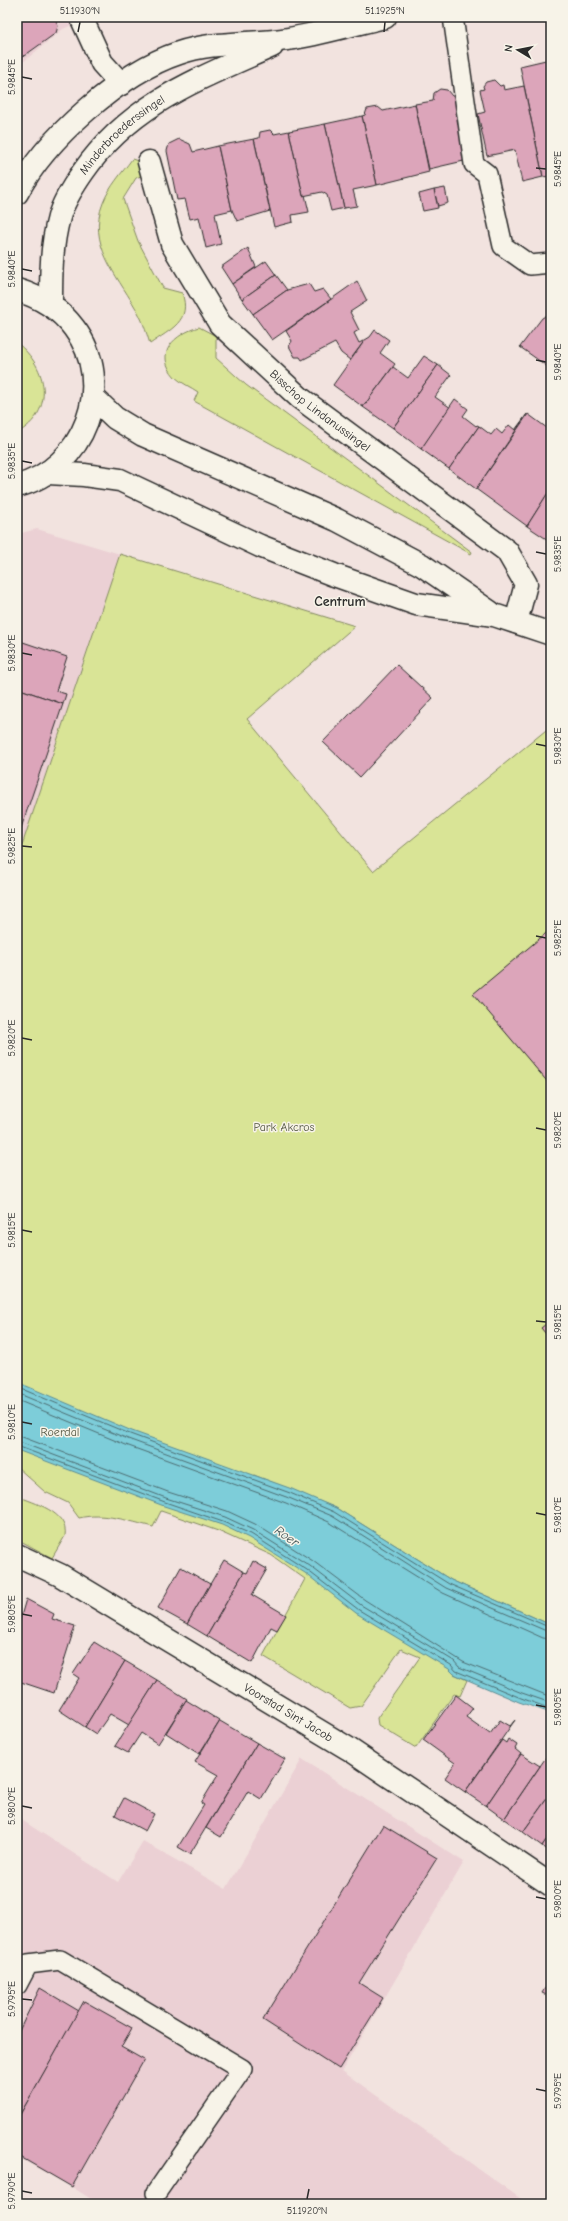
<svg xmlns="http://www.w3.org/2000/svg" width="568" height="2221" font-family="'Comic Neue',sans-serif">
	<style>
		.built { fill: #ebd0d4 }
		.green { fill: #d9e496; stroke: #828860 }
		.water { fill: #7dcdd9; stroke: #5c8c93 }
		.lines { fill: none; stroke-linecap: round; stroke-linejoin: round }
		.shore { stroke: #4c6c71; stroke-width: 1 }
		.building { fill: #dca5ba; stroke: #2b2b2b }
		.service-casing { stroke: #2b2b2b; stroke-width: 22 }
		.minor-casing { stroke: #2b2b2b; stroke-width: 25 }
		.secondary-casing { stroke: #2b2b2b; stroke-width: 25 }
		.service { stroke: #f7f3e8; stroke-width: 19 }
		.minor { stroke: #f7f3e8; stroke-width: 22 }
		.secondary { stroke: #f7f3e8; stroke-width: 22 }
		.ticks { fill: none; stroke: #2b2b2b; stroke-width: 1.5 }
		.labels { text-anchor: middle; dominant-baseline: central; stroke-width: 3; stroke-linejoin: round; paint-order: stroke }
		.street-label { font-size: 12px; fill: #2b2b2b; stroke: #f7f3e8 }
		.park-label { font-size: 12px; fill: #565946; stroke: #f7f3e8 }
		.water-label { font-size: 13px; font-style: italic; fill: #405456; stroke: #f7f3e8 }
		.quarter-label { font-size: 14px; font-weight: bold; fill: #2b2b2b; stroke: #f7f3e8 }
		.neatline { fill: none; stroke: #2b2b2b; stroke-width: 1.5 }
		.ticks-label { font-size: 10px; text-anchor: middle; fill: #2b2b2b }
	</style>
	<rect width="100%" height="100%" fill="#f2e3df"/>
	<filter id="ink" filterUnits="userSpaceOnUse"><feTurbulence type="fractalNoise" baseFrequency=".025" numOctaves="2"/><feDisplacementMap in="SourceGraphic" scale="8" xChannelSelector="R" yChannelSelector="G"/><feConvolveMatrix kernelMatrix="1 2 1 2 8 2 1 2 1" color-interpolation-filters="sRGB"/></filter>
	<g filter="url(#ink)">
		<g class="built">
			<polygon points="17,17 89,17 63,29 17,67"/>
			<polygon points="37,529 120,554 17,860 17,534"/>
			<polygon points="302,1759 464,1862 342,2071 528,2204 99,2204 72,2187 17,2157 17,1817 118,1882 143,1841 226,1889"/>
		</g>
		<g class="green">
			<path d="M132 159 138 161 143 175 136 178 123 199 138 241 163 288 182 293C192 321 171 329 150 344 146 331 142 318 135 307 116 274 87 243 103 203 109 187 122 173 132 159Z"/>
			<path d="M199 327 216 336V358L246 385 472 552 471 554 194 401 198 392C191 387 181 383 175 377 153 353 175 334 199 327Z"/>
			<path d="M17 343C48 367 56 412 17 433Z"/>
			<path d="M120 554 355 626 247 719 373 871 551 726V1625L451 1580 336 1508 254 1475 454 1674 467 1680 460 1696 454 1694 416 1748 378 1725 377 1718 420 1657 401 1649 361 1706 350 1708 263 1656 305 1579 271 1555 218 1531 161 1511 153 1527C129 1521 103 1512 79 1518L68 1503 45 1492 17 1467V860Z"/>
			<path d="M17 1496C34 1503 69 1512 65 1536L52 1558 17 1539Z"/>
		</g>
		<polygon class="water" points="17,1382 132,1431 292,1489 336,1508 451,1580 551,1625 551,1713 519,1702 454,1674 449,1669 356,1613 305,1573 249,1538 222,1525 164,1506 17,1450"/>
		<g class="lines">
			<g class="shore">
				<polyline points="17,1387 130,1434 290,1493 334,1512 449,1584 551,1628"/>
				<polyline points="17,1393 128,1439 289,1498 332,1516 446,1588 551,1633"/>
				<polyline points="17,1400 126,1445 286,1503 329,1522 443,1593 543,1638 551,1639"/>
				<polyline points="17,1435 168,1492 227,1511 255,1524 313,1561 365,1600 463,1662 551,1697"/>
				<polyline points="17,1441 166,1498 225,1517 253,1530 310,1566 361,1605 454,1661 459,1667 522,1693 551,1703"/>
				<polyline points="17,1446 165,1502 223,1522 251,1534 307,1570 359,1610 451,1665 456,1671 521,1698 551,1709"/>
			</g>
		</g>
		<g class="building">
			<polygon points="17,17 54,17 58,26 56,33 17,61"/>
			<polygon points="550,59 551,176 543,177 520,66"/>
			<polygon points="494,80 500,86 503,85 504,90 524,86 543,177 522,182 515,150 487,156 478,114 485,112 480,90 484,89 483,86 486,82"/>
			<polygon points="440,89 447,90 452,96 454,96 468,160 429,169 415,104 433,101 434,93"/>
			<polygon points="415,104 429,172 377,185 362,116 365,115 367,109 378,107 383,111"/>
			<polygon points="362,116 377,185 353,190 357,206 344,208 325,124"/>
			<polygon points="325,124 344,208 331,211 327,195 322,192 303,196 289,131"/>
			<polygon points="270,130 274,134 289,131 303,196 305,195 309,212 292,215 293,222 274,227 254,139 259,138 260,132"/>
			<polygon points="179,139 190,144 193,152 218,146 232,210 215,214 221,244 206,248 199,217 190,219 185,199 177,200 167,151 169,144"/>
			<polygon points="254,139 270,211 237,221 232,210 218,146"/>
			<polygon points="445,188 448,203 438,206 434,190"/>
			<polygon points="434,190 438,208 423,211 419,194"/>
			<polygon points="248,248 256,267 232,284 221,267"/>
			<polygon points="266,261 276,275 242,299 232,284"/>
			<polygon points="276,275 287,290 253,314 242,299"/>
			<polygon points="357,281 367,301 350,312 359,330 354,333 359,343 365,340 350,360 341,353 335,343 302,360 300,357 295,357 289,346 292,341 286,331"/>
			<polygon points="309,284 314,292 323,289 331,299 272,340 253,314 287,290"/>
			<polygon points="551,313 551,363 548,367 520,347 542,318"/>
			<polygon points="375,330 389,340 380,353 395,364 363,407 333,385 365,340 370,337"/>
			<polygon points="424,356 438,365 393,428 363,407 393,367 408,378"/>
			<polygon points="438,365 451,375 435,397 451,408 421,449 393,428"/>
			<polygon points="455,399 468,409 463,416 476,426 477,425 479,426 449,469 421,449"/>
			<polygon points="527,414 476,489 449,469 479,426 491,435 496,429 502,434 509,425 515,430"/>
			<polygon points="528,414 551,431 551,488 527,526 476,489"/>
			<polygon points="551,488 551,542 527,526"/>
			<polygon points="17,640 67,657 56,691 66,694 63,704 17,688"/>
			<polygon points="397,665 433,698 360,777 323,742"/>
			<polygon points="17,688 63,704 17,840"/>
			<polygon points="551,929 551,1086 473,994"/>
			<polygon points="551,1320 551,1340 541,1328"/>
			<polygon points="224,1560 244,1572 207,1636 187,1624"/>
			<polygon points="253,1561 267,1569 252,1595 286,1615 277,1630 271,1627 252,1663 207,1636 244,1572 247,1573"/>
			<polygon points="181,1567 210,1584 187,1624 158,1608"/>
			<polygon points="26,1599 54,1614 52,1619 75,1626 54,1693 21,1682 17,1692 17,1630"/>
			<polygon points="94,1642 125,1661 85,1727 59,1710 79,1678 73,1674"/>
			<polygon points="125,1661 157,1680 129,1725 110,1714 96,1734 85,1727"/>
			<polygon points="157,1680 187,1699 158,1744 141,1733 128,1753 115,1746"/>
			<polygon points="456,1695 473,1708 466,1717 490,1734 500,1720 510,1726 515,1720 465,1792 445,1778 455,1763 423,1740"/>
			<polygon points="186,1700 220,1721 199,1754 166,1733"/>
			<polygon points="220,1721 257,1743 190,1854 178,1847 204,1805 201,1803 218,1775 195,1762"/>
			<polygon points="508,1739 517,1745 515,1749 521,1754 486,1806 465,1792 502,1740 506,1743"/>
			<polygon points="257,1743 285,1759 261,1799 248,1791 221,1837 206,1828"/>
			<polygon points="551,1750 551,1769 549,1773 551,1774 551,1793 523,1832 504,1819"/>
			<polygon points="521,1754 540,1766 504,1819 486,1806"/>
			<polygon points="551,1793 551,1833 542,1846 523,1832"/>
			<polygon points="124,1798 154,1814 145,1831 115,1815"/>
			<polygon points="383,1825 437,1858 359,1983 383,1998 339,2069 263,2020"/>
			<polygon points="551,1833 551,1852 542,1846"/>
			<polygon points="551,1979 551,1997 542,1993"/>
			<polygon points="40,1988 79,2011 17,2120 17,2035"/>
			<polygon points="84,2001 132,2028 121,2047 144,2060 72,2187 17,2155 17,2120"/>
		</g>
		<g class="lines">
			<defs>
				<g id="service">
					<polyline points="453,17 474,164 487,174 503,246 530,265 551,263"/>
					<polyline points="17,1985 28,1964 60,1960 242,2069 156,2193"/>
				</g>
				<g id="minor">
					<polyline points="81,17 102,63 121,84"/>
					<path id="s1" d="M149 162 172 244 220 324 300 398 507 551 526 584 516 622"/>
					<path id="s2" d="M17 1555 60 1575 349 1749 551 1885"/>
				</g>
				<g id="secondary">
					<path d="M17 193C45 139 121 72 179 53 214 41 252 45 288 39 320 34 353 24 385 17"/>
					<path d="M17 290C40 297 60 309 74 328 117 384 84 469 17 486"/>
					<path id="s3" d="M51 305C51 276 51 246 59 217 63 202 74 185 83 172 131 103 199 79 272 46"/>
					<polyline points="94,398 115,418 143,435 337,520 422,565 490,612"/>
					<polyline points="48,473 84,475 120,480 260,546 334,575 416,604 494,615 551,634"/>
				</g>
			</defs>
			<use href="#service" class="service-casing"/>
			<use href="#minor" class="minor-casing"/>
			<use href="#secondary" class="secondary-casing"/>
			<use href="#service" class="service"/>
			<use href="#minor" class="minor"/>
			<use href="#secondary" class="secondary"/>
		</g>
	</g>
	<path class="ticks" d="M78 32 80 22M384 32 385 22M22 77 32 79M536 168 546 169M22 269 32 271M536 360 546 362M22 461 32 463M536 552 546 554M22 653 32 655M536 744 546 746M22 846 32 847M536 936 546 938M22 1038 32 1040M536 1128 546 1130M22 1230 32 1232M536 1321 546 1322M22 1422 32 1424M536 1513 546 1515M22 1614 32 1616M536 1705 546 1707M22 1806 32 1808M536 1897 546 1899M22 1999 32 2000M536 2089 546 2091M22 2191 32 2193M307 2199 309 2189"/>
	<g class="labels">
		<g class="street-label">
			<text stroke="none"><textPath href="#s3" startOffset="194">Minderbroederssingel</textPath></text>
			<text stroke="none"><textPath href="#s1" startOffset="311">Bisschop Lindanussingel</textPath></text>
			<text stroke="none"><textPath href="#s2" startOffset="314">Voorstad Sint Jacob</textPath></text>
		</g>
		<g class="park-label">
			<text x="284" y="1127">Park Akcros</text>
			<text x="60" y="1432">Roerdal</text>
		</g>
		<g class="water-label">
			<text transform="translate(287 1536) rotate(35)">Roer</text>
		</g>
		<g class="quarter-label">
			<text x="340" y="601">Centrum</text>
		</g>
	</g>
	<rect width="568" height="2221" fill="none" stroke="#f7f3e8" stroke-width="44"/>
	<g transform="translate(518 50) rotate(280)" stroke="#f7f3e8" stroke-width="3" paint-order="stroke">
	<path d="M0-3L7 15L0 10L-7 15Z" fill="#2b2b2b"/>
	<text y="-6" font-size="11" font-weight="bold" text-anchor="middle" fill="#2b2b2b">N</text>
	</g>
	<rect x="22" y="22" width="524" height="2177" class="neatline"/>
	<g class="ticks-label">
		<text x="80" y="14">51.1930°N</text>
		<text x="385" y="14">51.1925°N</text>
		<text transform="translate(11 77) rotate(-90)" y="4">5.9845°E</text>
		<text transform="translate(557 169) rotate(-90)" y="4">5.9845°E</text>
		<text transform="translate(11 269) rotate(-90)" y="4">5.9840°E</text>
		<text transform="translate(557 362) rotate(-90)" y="4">5.9840°E</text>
		<text transform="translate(11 461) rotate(-90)" y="4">5.9835°E</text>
		<text transform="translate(557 554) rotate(-90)" y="4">5.9835°E</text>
		<text transform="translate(11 653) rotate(-90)" y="4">5.9830°E</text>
		<text transform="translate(557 746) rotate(-90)" y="4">5.9830°E</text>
		<text transform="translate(11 846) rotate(-90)" y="4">5.9825°E</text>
		<text transform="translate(557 938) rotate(-90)" y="4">5.9825°E</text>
		<text transform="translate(11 1038) rotate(-90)" y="4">5.9820°E</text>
		<text transform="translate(557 1130) rotate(-90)" y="4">5.9820°E</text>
		<text transform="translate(11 1230) rotate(-90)" y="4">5.9815°E</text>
		<text transform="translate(557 1322) rotate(-90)" y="4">5.9815°E</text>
		<text transform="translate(11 1422) rotate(-90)" y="4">5.9810°E</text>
		<text transform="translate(557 1515) rotate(-90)" y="4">5.9810°E</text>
		<text transform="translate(11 1614) rotate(-90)" y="4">5.9805°E</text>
		<text transform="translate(557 1707) rotate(-90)" y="4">5.9805°E</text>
		<text transform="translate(11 1806) rotate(-90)" y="4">5.9800°E</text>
		<text transform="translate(557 1899) rotate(-90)" y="4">5.9800°E</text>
		<text transform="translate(11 1999) rotate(-90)" y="4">5.9795°E</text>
		<text transform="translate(557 2091) rotate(-90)" y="4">5.9795°E</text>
		<text transform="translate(11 2191) rotate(-90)" y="4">5.9790°E</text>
		<text x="307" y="2214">51.1920°N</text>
	</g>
</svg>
